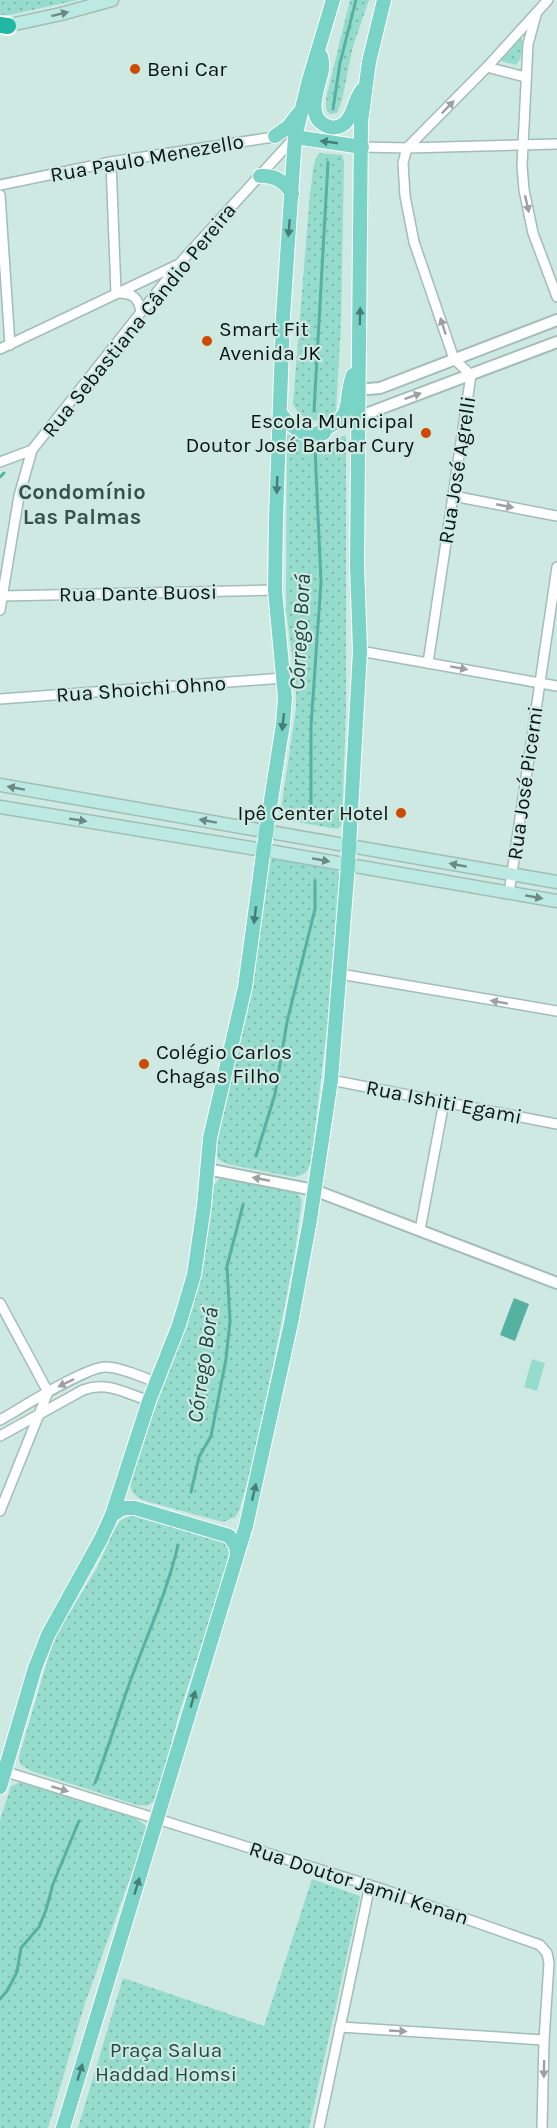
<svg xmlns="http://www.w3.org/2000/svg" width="557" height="2128" font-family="Karla,sans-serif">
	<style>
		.grass { fill: url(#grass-dots) }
		.pitch { fill: #96dccd }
		.water { fill: #55b1a0 }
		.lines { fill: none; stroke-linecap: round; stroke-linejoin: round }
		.stream { stroke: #55b1a0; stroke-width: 3 }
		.minor-casing { stroke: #a2bdb6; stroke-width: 12 }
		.tertiary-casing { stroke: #a2bdb6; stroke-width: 14 }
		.secondary-casing { stroke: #a2bdb6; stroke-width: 15 }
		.primary-casing { stroke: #fff; stroke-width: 16 }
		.motorway-casing { stroke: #fff; stroke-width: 20 }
		.minor { stroke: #fff; stroke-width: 9 }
		.tertiary { stroke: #fff; stroke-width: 10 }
		.secondary { stroke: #bceae3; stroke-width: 12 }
		.primary { stroke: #79d4c7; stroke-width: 14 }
		.motorway { stroke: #1fb8a2; stroke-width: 16 }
		.oneway { fill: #6c8a85 }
		.oneway2 { fill: #9da1a0 }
		.oneway3 { fill: #477e76 }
		.poi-dot { fill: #ce4a00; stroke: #cde9e2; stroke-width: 2 }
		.labels { text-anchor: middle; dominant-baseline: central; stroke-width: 4.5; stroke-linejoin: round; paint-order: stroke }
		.poi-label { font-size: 21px; fill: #0a1412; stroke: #cde9e2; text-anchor: start }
		.street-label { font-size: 21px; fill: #0a1412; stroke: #cde9e2 }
		.park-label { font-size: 21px; fill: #224b43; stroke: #cde9e2 }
		.neighbourhood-label { font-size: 22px; font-weight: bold; fill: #39514b; stroke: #cde9e2 }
		.water-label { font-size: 22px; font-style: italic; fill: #1a443d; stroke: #cde9e2 }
	</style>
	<defs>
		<pattern id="grass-dots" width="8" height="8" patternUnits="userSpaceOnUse" patternTransform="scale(1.5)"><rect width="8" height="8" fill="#96dccd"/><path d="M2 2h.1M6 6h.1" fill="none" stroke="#80bcaf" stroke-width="1.8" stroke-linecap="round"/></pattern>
	</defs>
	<rect width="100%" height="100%" fill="#cde9e2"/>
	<g class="grass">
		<polygon points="0,0 78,0 0,17"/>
		<path d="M350 0H369L353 46 342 100 337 113 330 114C324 109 326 102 327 94Z"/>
		<polygon points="521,38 524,43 520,59 516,65 499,60 516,39"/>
		<path d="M319 153 342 155 344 161 341 324 336 411C323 427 301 422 293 404L310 193C313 180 311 164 319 153Z"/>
		<path d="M287 434C314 446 318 447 346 435V707L342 822 341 826 337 829 286 820 280 816 296 708V685L286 610Z"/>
		<path d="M274 859 336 869 340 874 327 1028 311 1162C308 1172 303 1176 293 1177L227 1164 218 1159 213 1146 269 861Z"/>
		<path d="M224 1178 297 1192 302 1200 294 1258 274 1360 252 1465 239 1511 235 1517 223 1522 145 1501C134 1496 130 1492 130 1480L195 1293 204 1257 212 1188 218 1180Z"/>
		<path d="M133 1515 220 1541 226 1544 231 1557 179 1713 159 1792C154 1804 149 1807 137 1805L31 1771 20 1764 19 1757 54 1638 97 1568 115 1528 121 1520Z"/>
		<polygon points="21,1782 135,1818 145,1825 147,1831 85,2003 48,2128 0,2128 0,1820 11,1786"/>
		<polygon points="312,1879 360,1896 309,2128 78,2128 123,1978 264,2026"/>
	</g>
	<polygon class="pitch" points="532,1359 545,1363 537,1391 524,1387"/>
	<polygon class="water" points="514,1298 529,1304 515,1341 500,1335"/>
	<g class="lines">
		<g class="stream">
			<polyline points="333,109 340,63 356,0"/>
			<polyline points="314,411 328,162"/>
			<polyline points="0,477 4,473"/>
			<polyline points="311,818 311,726 321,582 315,448"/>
			<polyline points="256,1156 275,1094 287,1022 315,909 315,881"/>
			<polyline points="191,1492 199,1457 211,1436 226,1359 230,1321 227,1266 243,1205"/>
			<path d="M95 1783C106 1754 115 1725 125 1696 142 1646 166 1597 178 1545"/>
			<polyline points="0,1999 7,1991 17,1972 21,1948 39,1927 46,1910 53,1884 79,1821"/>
		</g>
		<defs>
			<g id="minor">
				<polyline points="536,15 528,44 522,166 524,190 533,233 557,297"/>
				<polyline points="487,67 525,77"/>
				<polyline points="362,147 407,148 557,144"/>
				<polyline points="111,162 116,293"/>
				<polyline points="0,185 111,162 280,136"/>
				<polyline points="0,195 10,345"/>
				<path d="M118 293C132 293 138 297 141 311"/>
				<polyline points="0,349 177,265"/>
				<polyline points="0,462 32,450"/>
				<polyline points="453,496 557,516"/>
				<polyline points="2,596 275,590"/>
				<polyline points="0,610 19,496 32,450 180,263 295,137"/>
				<polyline points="360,651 557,686"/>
				<polyline points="428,663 471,375 454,359 414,242 405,196 403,163 407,148 487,67 548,0"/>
				<polyline points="0,699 283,678"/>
				<polyline points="509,893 557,567"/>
				<polyline points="340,974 557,1011"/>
				<polyline points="331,1080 557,1124"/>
				<polyline points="420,1230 444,1102"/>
				<polyline points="0,1303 48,1392 0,1511"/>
				<path d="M0 1420C20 1409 88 1365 107 1367 124 1368 141 1377 156 1382"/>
				<path d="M0 1436 83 1390C108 1381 125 1393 149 1401"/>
				<polyline points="0,1770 382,1889 540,1945 547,1953 549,1963 544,2040 542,2128"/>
				<polyline points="340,2027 544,2040"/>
				<polyline points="319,2128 370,1885"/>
			</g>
			<g id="tertiary">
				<polyline points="359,388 368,389 380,388 557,320"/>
				<polyline points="358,417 557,342"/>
				<polyline points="207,1169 314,1190 557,1283"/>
			</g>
			<g id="secondary">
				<polyline points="1,27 61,14 112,0"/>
				<polyline points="0,785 557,882"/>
				<polyline points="0,807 263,850 557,901"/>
			</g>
			<g id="primary">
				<path d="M321 56C322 61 323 65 322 70 319 86 304 117 327 126 332 129 341 127 345 123 354 115 354 100 362 90"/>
				<polyline points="275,136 288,127 298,114"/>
				<polyline points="295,137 362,147"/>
				<path d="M260 176C275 175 285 181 292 194"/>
				<path d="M280 413C292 428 304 438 324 433"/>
				<path d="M316 434C359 412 341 412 353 375"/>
				<polyline points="112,1515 123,1508 135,1508 229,1536 236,1546 237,1554"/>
				<polyline points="0,1787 35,1668 48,1635 101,1539 112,1515 149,1401 179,1325 194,1275 204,1206 210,1138 245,987 266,832 283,724 285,698 275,590 276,519 283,317 295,137 309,80 333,0"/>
				<polyline points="63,2128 246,1526 291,1323 310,1220 331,1080 348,865 360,651 357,565 361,122 369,62 384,0"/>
			</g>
			<polyline id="motorway" points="0,25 8,26"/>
		</defs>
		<use href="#minor" class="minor-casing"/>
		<use href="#tertiary" class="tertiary-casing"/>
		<use href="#secondary" class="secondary-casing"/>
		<use href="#primary" class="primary-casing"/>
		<use href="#motorway" class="motorway-casing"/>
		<use href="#minor" class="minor"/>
		<use href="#tertiary" class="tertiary"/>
		<use href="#secondary" class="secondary"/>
		<use href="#primary" class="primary"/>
		<use href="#motorway" class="motorway"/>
	</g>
	<defs><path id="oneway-solid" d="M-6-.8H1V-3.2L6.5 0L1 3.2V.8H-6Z" transform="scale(1.5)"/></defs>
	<g class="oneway">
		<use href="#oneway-solid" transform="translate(60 14) rotate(-14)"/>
		<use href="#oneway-solid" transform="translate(16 788) rotate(-170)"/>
		<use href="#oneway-solid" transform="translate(78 820) rotate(9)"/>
		<use href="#oneway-solid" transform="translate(208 821) rotate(-170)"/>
		<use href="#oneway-solid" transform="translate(321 860) rotate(10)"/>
		<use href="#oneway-solid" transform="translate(458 865) rotate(-170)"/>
		<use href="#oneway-solid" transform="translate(534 897) rotate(10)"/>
	</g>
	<g class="oneway2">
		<use href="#oneway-solid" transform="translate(448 107) rotate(-46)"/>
		<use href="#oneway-solid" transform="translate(527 204) rotate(77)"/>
		<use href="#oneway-solid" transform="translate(443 326) rotate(-108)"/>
		<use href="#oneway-solid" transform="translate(413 396) rotate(-20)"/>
		<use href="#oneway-solid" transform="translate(505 506) rotate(11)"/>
		<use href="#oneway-solid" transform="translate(459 668) rotate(10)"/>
		<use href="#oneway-solid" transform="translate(499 1002) rotate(-170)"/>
		<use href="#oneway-solid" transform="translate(261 1179) rotate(-169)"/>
		<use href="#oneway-solid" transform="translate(66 1383) rotate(154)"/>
		<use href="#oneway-solid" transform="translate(60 1789) rotate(17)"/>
		<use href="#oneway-solid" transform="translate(398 2031) rotate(3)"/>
		<use href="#oneway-solid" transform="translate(544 2069) rotate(91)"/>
	</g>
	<g class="oneway3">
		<use href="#oneway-solid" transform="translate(329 142) rotate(-172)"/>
		<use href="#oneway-solid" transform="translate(289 228) rotate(95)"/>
		<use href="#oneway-solid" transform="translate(360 316) rotate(-89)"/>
		<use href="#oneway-solid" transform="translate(277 485) rotate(92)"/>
		<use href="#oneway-solid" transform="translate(283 722) rotate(96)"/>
		<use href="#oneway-solid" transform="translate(255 915) rotate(97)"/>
		<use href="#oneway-solid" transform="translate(254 1492) rotate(-77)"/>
		<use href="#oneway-solid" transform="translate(193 1699) rotate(-74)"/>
		<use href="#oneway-solid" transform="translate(137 1886) rotate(-73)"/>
		<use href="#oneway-solid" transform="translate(80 2072) rotate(-73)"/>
	</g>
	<g class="poi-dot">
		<circle cx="135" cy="69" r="6"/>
		<circle cx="207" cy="341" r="6"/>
		<circle cx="426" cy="433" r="6"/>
		<circle cx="401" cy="813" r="6"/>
		<circle cx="144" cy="1064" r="6"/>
	</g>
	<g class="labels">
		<g class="poi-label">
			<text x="147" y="69">Beni Car</text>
			<text x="219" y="329">Smart Fit<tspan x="219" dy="24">Avenida JK</tspan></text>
			<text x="414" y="421" text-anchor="end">Escola Municipal<tspan x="414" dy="24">Doutor José Barbar Cury</tspan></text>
			<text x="389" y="813" text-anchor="end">Ipê Center Hotel</text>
			<text x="156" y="1052">Colégio Carlos<tspan x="156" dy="24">Chagas Filho</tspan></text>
		</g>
		<g class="street-label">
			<text transform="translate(147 158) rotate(-10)">Rua Paulo Menezello</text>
			<text transform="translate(139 320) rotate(-51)">Rua Sebastiana Cândio Pereira</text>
			<text transform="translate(457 470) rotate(-81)">Rua José Agrelli</text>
			<text transform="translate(138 593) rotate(-1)">Rua Dante Buosi</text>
			<text transform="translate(141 689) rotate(-4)">Rua Shoichi Ohno</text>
			<text transform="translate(525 783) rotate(-82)">Rua José Picerni</text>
			<text transform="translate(444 1102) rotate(11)">Rua Ishiti Egami</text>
			<text transform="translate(359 1883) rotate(18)">Rua Doutor Jamil Kenan</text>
		</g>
		<g class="park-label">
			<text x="166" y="2050">Praça Salua<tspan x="166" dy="24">Haddad Homsi</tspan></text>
		</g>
		<g class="neighbourhood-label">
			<text x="82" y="492">Condomínio<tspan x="82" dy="25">Las Palmas</tspan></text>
		</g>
		<g class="water-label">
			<text transform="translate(300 632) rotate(-87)">Córrego Borá</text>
			<text transform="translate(203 1365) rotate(-82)">Córrego Borá</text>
		</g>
	</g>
</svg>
